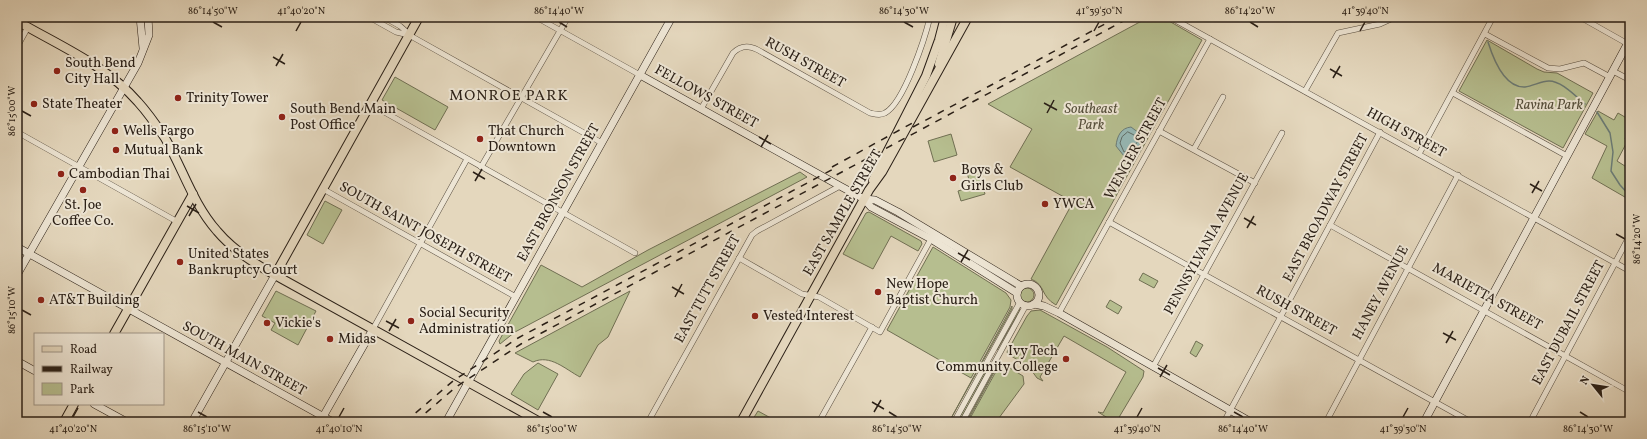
<svg xmlns="http://www.w3.org/2000/svg" width="1647" height="439" font-family="Vollkorn,serif">
	<style>
		.green { fill: #b6be8f; stroke: #706f53 }
		.water { fill: #96b8b5; stroke: #6b7b76 }
		.lines { fill: none; stroke-linecap: round; stroke-linejoin: round }
		.shore { stroke: #606c66; stroke-width: 1 }
		.stream { stroke: #6b7b76; stroke-width: 1.5 }
		.street-casing { stroke: #594e40; stroke-width: 6 }
		.secondary-casing { stroke: #2b2017; stroke-width: 8 }
		.primary-casing { stroke: #2b2017; stroke-width: 10 }
		.street { stroke: #ede5d4; stroke-width: 5 }
		.secondary { stroke: #ede5d4; stroke-width: 7 }
		.primary { stroke: #e4d7bd; stroke-width: 8 }
		.rail { stroke: #2b2017; stroke-width: 1.5; stroke-dasharray: 7 7; stroke-linecap: butt }
		.ticks { fill: none; stroke: #2b2017; stroke-width: 1.5 }
		.poi-dot { fill: #8f2418; stroke: #ede5d4; stroke-width: 1.5 }
		.labels { text-anchor: middle; dominant-baseline: central; stroke-width: 4; stroke-linejoin: round; paint-order: stroke }
		.poi-label { font-size: 14px; fill: #2b2017; stroke: #ede5d4; text-anchor: start }
		.street-label { font-size: 14px; fill: #2b2017; stroke: #ede5d4 }
		.park-label { font-size: 14px; font-style: italic; fill: #554f3b; stroke: #ede5d4 }
		.neighbourhood-label { font-size: 15px; letter-spacing: 1px; fill: #2b2017; stroke: #ede5d4 }
		.neatline { fill: none; stroke: #2b2017; stroke-width: 1.5 }
		.ticks-label { font-size: 10px; text-anchor: middle; fill: #2b2017 }
	</style>
	<rect width="100%" height="100%" fill="#e4d7bd"/>
	<filter id="stains"><feTurbulence type="fractalNoise" baseFrequency=".005" numOctaves="4"/><feColorMatrix values="0 0 0 0 .2 0 0 0 0 .09 0 0 0 0 .02 0 0 0 .5 -.17"/></filter>
	<radialGradient id="worn" r=".72"><stop offset=".6" stop-color="#630" stop-opacity="0"/><stop offset="1" stop-color="#630" stop-opacity=".3"/></radialGradient>
	<g class="green">
		<path d="M1149 17H1162L1202 40 1056 305C1040 296 1046 285 1031 279L1073 202 1010 167 1032 129 988 104Z"/>
		<polygon points="1487,40 1537,69 1544,72 1557,73 1593,93 1563,148 1459,91"/>
		<polygon points="395,77 448,107 435,130 382,100"/>
		<polygon points="1598,111 1614,120 1618,113 1630,120 1630,130 1625,139 1628,140 1617,161 1628,168 1630,200 1592,178 1607,146 1585,134"/>
		<polygon points="951,134 957,155 934,162 928,141"/>
		<polygon points="977,166 985,194 961,201 958,191 971,187 966,169"/>
		<polygon points="800,172 807,177 515,332 500,344 499,341 541,265 582,287 648,250"/>
		<polygon points="325,201 342,210 323,244 307,235"/>
		<polygon points="869,212 921,241 922,244 918,251 891,236 873,269 843,254 866,213"/>
		<polygon points="933,247 1006,293 1011,300 1010,307 971,378 887,330"/>
		<polygon points="1143,273 1158,281 1154,288 1139,280"/>
		<circle cx="1027" cy="295" r="7"/>
		<polygon points="276,291 316,311 298,345 271,330 275,323 262,316"/>
		<path d="M630 291 608 337 598 345 580 377C565 369 550 354 533 362L515 353Z"/>
		<polygon points="1110,300 1122,307 1118,314 1106,307"/>
		<polygon points="1012,306 1012,309 949,422 1011,308"/>
		<polygon points="1018,309 1020,310 997,350 997,349"/>
		<polygon points="1040,310 1107,347 1144,371 1143,377 1118,419 1111,420 1098,412 1103,413 1126,372 1064,336 1040,377 1043,381 1037,378 1029,367 1008,354 1007,352 1027,316 1031,311"/>
		<polygon points="1196,341 1203,345 1196,357 1190,353"/>
		<polygon points="538,363 558,374 538,410 511,394 524,374"/>
		<polygon points="989,364 990,365 959,422 957,422"/>
		<polygon points="1005,365 1023,376 1024,384 996,422 968,422 999,366"/>
		<polygon points="997,367 967,422 966,422 995,369"/>
		<polygon points="758,411 778,422 751,422"/>
	</g>
	<path class="water" d="M1131 127 1139 133 1142 141 1136 151 1124 156 1116 146C1117 136 1121 128 1131 127Z"/>
	<g class="lines">
		<polygon class="shore" points="1128,132 1136,136 1138,141 1133,148 1124,152 1120,143 1122,137"/>
		<g class="stream">
			<path d="M1488 42C1493 58 1504 88 1525 87 1533 86 1541 81 1549 81 1562 81 1576 97 1585 104"/>
			<polyline points="1597,112 1610,133 1613,152 1611,171 1620,185 1630,196"/>
		</g>
		<defs>
			<g id="street">
				<polyline points="369,17 396,32 409,35 602,143"/>
				<polyline points="384,17 400,26 409,34"/>
				<polyline points="536,17 640,75"/>
				<polyline points="1170,17 1630,271"/>
				<polyline points="1580,17 1628,44"/>
				<polyline points="1485,34 1548,68 1560,69 1584,63 1610,77"/>
				<polyline points="17,47 28,27"/>
				<polyline points="1613,71 1630,80"/>
				<polyline points="1305,91 1338,33 1380,24 1391,19"/>
				<polyline points="1453,93 1567,156"/>
				<polyline points="370,104 635,253"/>
				<path d="M701 109 733 53C741 45 749 45 758 50L870 113C875 114 880 116 885 113 904 103 925 38 930 17"/>
				<polyline points="1159,131 1255,183"/>
				<polyline points="17,132 176,221"/>
				<polyline points="1194,149 1223,97"/>
				<polyline points="1419,154 1493,17"/>
				<polyline points="481,167 568,17"/>
				<polyline points="323,189 516,297"/>
				<polyline points="1109,222 1471,422"/>
				<polyline points="1330,225 1630,392"/>
				<polyline points="739,258 802,294 819,297 880,332 932,237"/>
				<polyline points="1059,313 1210,39"/>
				<polyline points="373,329 467,159"/>
				<polyline points="1153,367 1282,133"/>
				<polyline points="648,422 752,235 757,231 840,186"/>
				<polyline points="819,422 872,327"/>
				<polyline points="954,422 1020,302"/>
				<polyline points="962,422 1026,305"/>
				<polyline points="1224,422 1380,132"/>
				<polyline points="1326,422 1458,175"/>
				<polyline points="1530,422 1630,235"/>
			</g>
			<g id="secondary">
				<polyline points="140,17 143,48"/>
				<polyline points="640,75 840,186 864,199 875,200 898,212 1021,286"/>
				<polyline points="864,199 871,207 931,239 1017,293"/>
				<polyline points="17,247 333,422"/>
				<polyline points="17,275 138,63 149,35 148,17"/>
				<circle cx="1028" cy="295" r="11"/>
				<polyline points="1034,304 1044,306 1059,313 1251,422"/>
				<polyline points="17,361 35,371"/>
				<polyline points="94,404 127,422"/>
				<polyline points="192,422 275,275"/>
				<polyline points="320,422 373,329"/>
				<polyline points="446,422 672,17"/>
				<polyline points="1424,422 1630,39"/>
			</g>
			<g id="primary">
				<path d="M17 21C58 45 106 65 138 102 148 113 157 126 165 138 183 169 193 204 217 231 233 250 253 263 275 275L540 422"/>
				<polyline points="939,64 953,17"/>
				<polyline points="873,180 926,76 939,40 945,17"/>
				<polyline points="275,275 419,17"/>
				<polyline points="114,334 193,194"/>
				<polyline points="64,422 74,404"/>
				<polyline points="741,422 869,190 882,172 968,17"/>
			</g>
		</defs>
		<use href="#street" class="street-casing"/>
		<use href="#secondary" class="secondary-casing"/>
		<use href="#primary" class="primary-casing"/>
		<use href="#street" class="street"/>
		<use href="#secondary" class="secondary"/>
		<use href="#primary" class="primary"/>
		<g class="rail">
			<polyline points="913,127 1118,17"/>
			<polyline points="832,167 916,121"/>
			<polyline points="405,422 453,381 518,338 837,167"/>
			<polyline points="415,422 456,387 521,344 1131,17"/>
		</g>
	</g>
	<path class="ticks" d="M213 22 222 27M559 22 567 27M904 22 913 27M1250 22 1258 27M296 31 301 22M1094 31 1099 22M1360 31 1365 22M273 57 285 64M276 66 283 54M1330 69 1342 76M1333 78 1340 66M1044 103 1057 110M22 111 31 116M1047 113 1054 100M759 137 771 144M761 147 768 135M473 172 485 179M475 181 482 169M1530 184 1542 191M1532 193 1539 181M187 206 199 213M189 216 196 204M1244 218 1256 225M1247 228 1254 216M1616 234 1625 239M958 253 970 260M961 262 968 250M672 287 684 294M675 297 682 284M22 310 31 315M386 321 399 328M389 331 396 319M1443 333 1456 340M1446 343 1453 331M1158 368 1170 375M1160 377 1167 365M872 402 884 409M198 412 207 417M543 412 552 417M874 412 881 400M889 412 897 417M1234 412 1243 417M1580 412 1588 417M73 417 78 408M339 417 344 408M1137 417 1142 408M1403 417 1408 408"/>
	<g class="poi-dot">
		<circle cx="57" cy="71" r="4"/>
		<circle cx="178" cy="98" r="4"/>
		<circle cx="34" cy="104" r="4"/>
		<circle cx="282" cy="117" r="4"/>
		<circle cx="115" cy="131" r="4"/>
		<circle cx="480" cy="139" r="4"/>
		<circle cx="116" cy="150" r="4"/>
		<circle cx="61" cy="174" r="4"/>
		<circle cx="953" cy="178" r="4"/>
		<circle cx="83" cy="190" r="4"/>
		<circle cx="1045" cy="204" r="4"/>
		<circle cx="180" cy="262" r="4"/>
		<circle cx="878" cy="292" r="4"/>
		<circle cx="41" cy="300" r="4"/>
		<circle cx="755" cy="316" r="4"/>
		<circle cx="411" cy="321" r="4"/>
		<circle cx="267" cy="323" r="4"/>
		<circle cx="330" cy="339" r="4"/>
		<circle cx="1066" cy="359" r="4"/>
	</g>
	<g class="labels">
		<g class="poi-label">
			<text x="65" y="63">South Bend<tspan x="65" dy="16">City Hall</tspan></text>
			<text x="186" y="98">Trinity Tower</text>
			<text x="42" y="104">State Theater</text>
			<text x="290" y="109">South Bend Main<tspan x="290" dy="16">Post Office</tspan></text>
			<text x="123" y="131">Wells Fargo</text>
			<text x="488" y="131">That Church<tspan x="488" dy="16">Downtown</tspan></text>
			<text x="124" y="150">Mutual Bank</text>
			<text x="961" y="170">Boys &amp;<tspan x="961" dy="16">Girls Club</tspan></text>
			<text x="69" y="174">Cambodian Thai</text>
			<text x="1053" y="204">YWCA</text>
			<text x="83" y="205" text-anchor="middle">St. Joe<tspan x="83" dy="16">Coffee Co.</tspan></text>
			<text x="188" y="254">United States<tspan x="188" dy="16">Bankruptcy Court</tspan></text>
			<text x="886" y="284">New Hope<tspan x="886" dy="16">Baptist Church</tspan></text>
			<text x="49" y="300">AT&amp;T Building</text>
			<text x="419" y="313">Social Security<tspan x="419" dy="16">Administration</tspan></text>
			<text x="763" y="316">Vested Interest</text>
			<text x="275" y="323">Vickie's</text>
			<text x="338" y="339">Midas</text>
			<text x="1058" y="351" text-anchor="end">Ivy Tech<tspan x="1058" dy="16">Community College</tspan></text>
		</g>
		<g class="street-label">
			<text transform="translate(805 63) rotate(29)">RUSH STREET</text>
			<text transform="translate(706 97) rotate(29)">FELLOWS STREET</text>
			<text transform="translate(1406 133) rotate(29)">HIGH STREET</text>
			<text transform="translate(1136 149) rotate(-61)">WENGER STREET</text>
			<text transform="translate(559 193) rotate(-61)">EAST BRONSON STREET</text>
			<text transform="translate(1326 208) rotate(-62)">EAST BROADWAY STREET</text>
			<text transform="translate(843 213) rotate(-60)">EAST SAMPLE STREET</text>
			<text transform="translate(425 233) rotate(29)">SOUTH SAINT JOSEPH STREET</text>
			<text transform="translate(1207 244) rotate(-61)">PENNSYLVANIA AVENUE</text>
			<text transform="translate(708 289) rotate(-61)">EAST TUTT STREET</text>
			<text transform="translate(1381 293) rotate(-62)">HANEY AVENUE</text>
			<text transform="translate(1487 297) rotate(29)">MARIETTA STREET</text>
			<text transform="translate(1296 311) rotate(29)">RUSH STREET</text>
			<text transform="translate(1569 323) rotate(-62)">EAST DUBAIL STREET</text>
			<text transform="translate(244 359) rotate(29)">SOUTH MAIN STREET</text>
		</g>
		<g class="park-label">
			<text x="1549" y="105">Ravina Park</text>
			<text x="1091" y="109">Southeast<tspan x="1091" dy="16">Park</tspan></text>
		</g>
		<g class="neighbourhood-label">
			<text x="509" y="96">MONROE PARK</text>
		</g>
	</g>
	<rect width="1647" height="439" fill="none" stroke="#e4d7bd" stroke-width="44"/>
	<rect x="34" y="333" width="130" height="72" fill="#ede5d4" stroke="#9f9688"/>
	<rect x="42" y="346" width="20" height="6" fill="#e4d7bd" stroke="#9f9688"/>
	<text x="70" y="353" font-size="12" fill="#2b2017">Road</text>
	<rect x="42" y="366" width="20" height="6" fill="#2b2017" stroke="#9f9688"/>
	<text x="70" y="373" font-size="12" fill="#2b2017">Railway</text>
	<rect x="42" y="383" width="20" height="12" fill="#b6be8f" stroke="#9f9688"/>
	<text x="70" y="393" font-size="12" fill="#2b2017">Park</text>
	<g transform="translate(1593 385) rotate(300)" stroke="#ede5d4" stroke-width="3" paint-order="stroke">
	<path d="M0-3L7 15L0 10L-7 15Z" fill="#2b2017"/>
	<text y="-6" font-size="11" font-weight="bold" text-anchor="middle" fill="#2b2017">N</text>
	</g>
	<rect x="22" y="22" width="1603" height="395" class="neatline"/>
	<g class="ticks-label">
		<text x="213" y="14">86°14'50"W</text>
		<text x="301" y="14">41°40'20"N</text>
		<text x="559" y="14">86°14'40"W</text>
		<text x="904" y="14">86°14'30"W</text>
		<text x="1099" y="14">41°39'50"N</text>
		<text x="1250" y="14">86°14'20"W</text>
		<text x="1365" y="14">41°39'40"N</text>
		<text transform="translate(11 111) rotate(-90)" y="4">86°15'00"W</text>
		<text transform="translate(1636 239) rotate(-90)" y="4">86°14'20"W</text>
		<text transform="translate(11 310) rotate(-90)" y="4">86°15'10"W</text>
		<text x="73" y="432">41°40'20"N</text>
		<text x="207" y="432">86°15'10"W</text>
		<text x="339" y="432">41°40'10"N</text>
		<text x="552" y="432">86°15'00"W</text>
		<text x="897" y="432">86°14'50"W</text>
		<text x="1137" y="432">41°39'40"N</text>
		<text x="1243" y="432">86°14'40"W</text>
		<text x="1403" y="432">41°39'30"N</text>
		<text x="1588" y="432">86°14'30"W</text>
	</g>
	<rect width="100%" height="100%" filter="url(#stains)"/>
	<rect width="100%" height="100%" fill="url(#worn)"/>
</svg>
